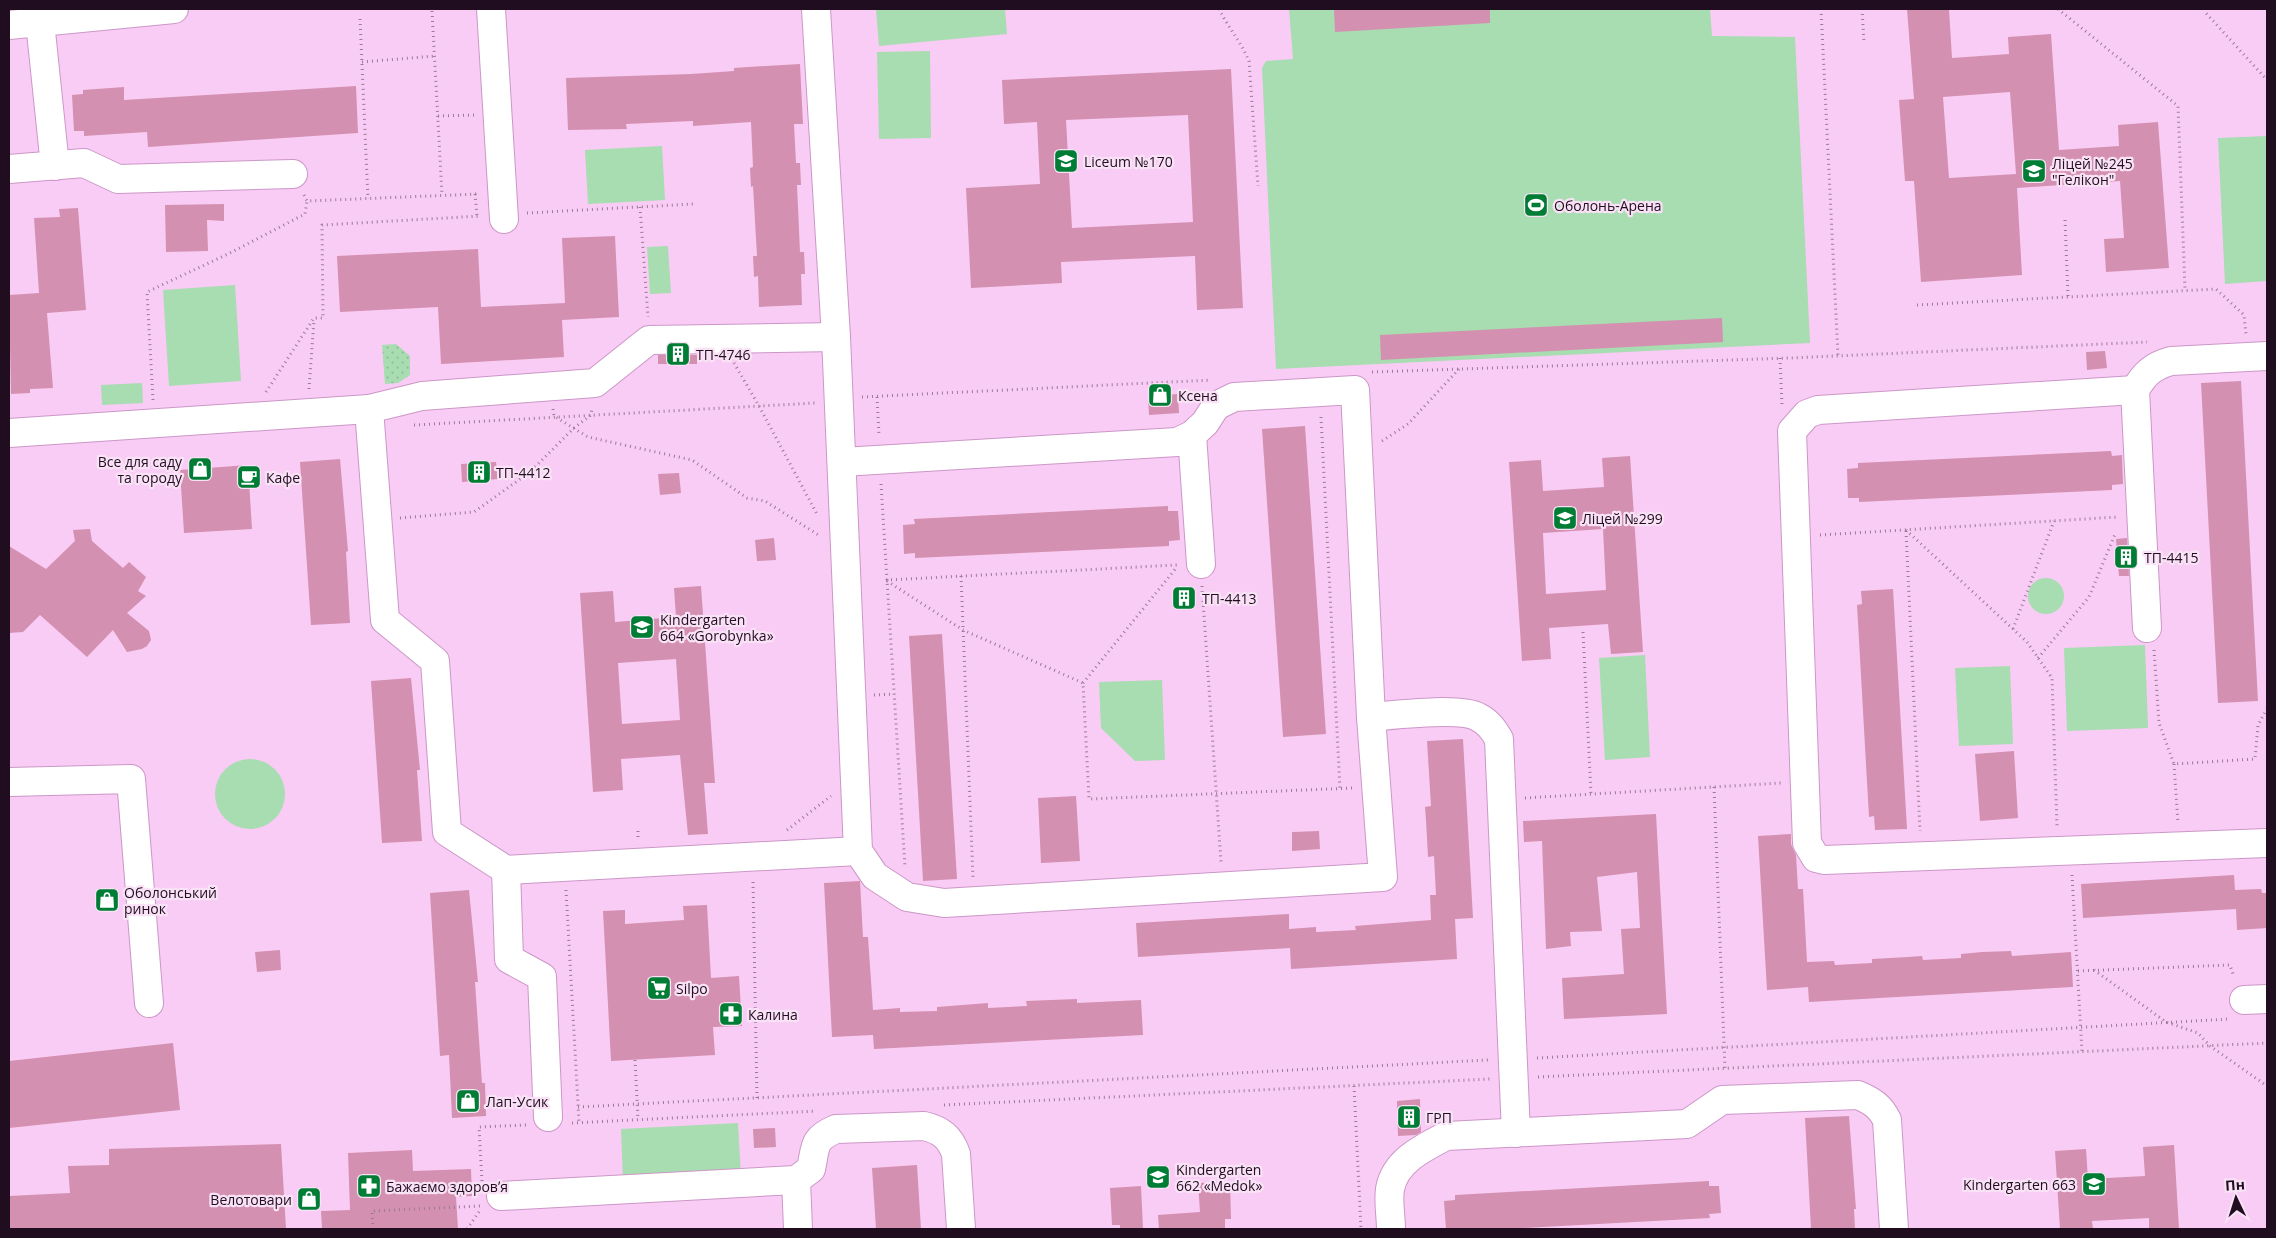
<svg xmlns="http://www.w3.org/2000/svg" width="2276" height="1238" font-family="'Open Sans',sans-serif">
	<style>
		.grass { fill: url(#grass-dots) }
		.park { fill: #a8dcb1 }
		.building { fill: #d490b0; fill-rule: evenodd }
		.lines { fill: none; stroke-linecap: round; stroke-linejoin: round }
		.minor-casing { stroke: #cc97c7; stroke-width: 30 }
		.path { stroke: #9b7998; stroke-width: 3; stroke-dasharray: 1 4; stroke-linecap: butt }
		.minor { stroke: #fff; stroke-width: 28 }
		.labels { text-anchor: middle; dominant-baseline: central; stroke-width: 4.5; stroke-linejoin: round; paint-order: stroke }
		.poi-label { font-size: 14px; fill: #210d20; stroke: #f9e2f6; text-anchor: start }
	</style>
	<defs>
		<pattern id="grass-dots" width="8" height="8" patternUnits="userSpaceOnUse" patternTransform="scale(1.25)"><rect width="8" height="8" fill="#a8dcb1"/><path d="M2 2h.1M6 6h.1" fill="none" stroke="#90bc98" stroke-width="1.8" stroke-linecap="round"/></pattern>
	</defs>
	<rect width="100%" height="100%" fill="#f9ccf5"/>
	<polygon class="grass" points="396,344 410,356 410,375 398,383 385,384 382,345"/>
	<g class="park">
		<polygon points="876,9 1005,9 1007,34 879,46"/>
		<polygon points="1289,9 1710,9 1712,36 1795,37 1810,343 1276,369 1262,68 1266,61 1293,59"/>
		<polygon points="930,51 931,138 879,139 877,52"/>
		<polygon points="2267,136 2267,281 2225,284 2218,138"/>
		<polygon points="662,146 665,200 588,204 585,150"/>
		<polygon points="668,246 671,293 650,294 647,247"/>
		<polygon points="235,285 241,381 169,386 163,290"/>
		<polygon points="142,383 143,403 102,405 101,385"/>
		<circle cx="2046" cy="596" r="18"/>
		<polygon points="2145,645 2148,728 2067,731 2064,648"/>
		<polygon points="1645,655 1650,757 1605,760 1599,658"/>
		<polygon points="2010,666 2013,744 1959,746 1955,668"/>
		<polygon points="1162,680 1165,760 1135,761 1101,728 1099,682"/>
		<circle cx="250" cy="794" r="35"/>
		<polygon points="738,1123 741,1177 623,1183 621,1129"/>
	</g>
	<g class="building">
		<polygon points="1334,9 1490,9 1490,23 1335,32"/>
		<path d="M1907 9H1949L1952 58 2009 54 2008 37 2051 34 2059 150 2119 146 2118 125 2158 122 2169 268 2106 272 2104 239 2124 238 2120 181 2017 188 2022 275 1921 282 1914 181H1905L1899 100 1914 99ZM2010 92 2016 174 1949 178 1943 97Z"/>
		<polygon points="800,64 803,124 794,124 796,163 800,163 801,185 797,185 800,252 804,252 805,274 801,274 802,305 759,307 758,276 754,277 753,256 757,256 753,186 751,187 750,168 753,167 751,122 693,126 693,121 626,124 627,129 568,130 566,78 691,74 734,71 734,68 748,67"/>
		<path d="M1231 69 1243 308 1197 310 1195 256 1061 262 1062 283 971 288 966 188 1040 184 1037 122 1004 124 1002 80ZM1188 115 1193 222 1072 228 1066 120Z"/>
		<polygon points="356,86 358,133 148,147 147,132 84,136 84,131 74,131 72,95 83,94 83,90 124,87 124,100"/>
		<polygon points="224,204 224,221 207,220 208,251 166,252 165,205"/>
		<polygon points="78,208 86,310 47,313 53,388 30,389 30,393 11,394 9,295 39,293 34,218 60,217 59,209"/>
		<polygon points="615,236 619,317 562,320 564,357 441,364 438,307 340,312 337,256 478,249 481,307 565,303 562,238"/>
		<polygon points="1722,318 1723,342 1381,360 1380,335"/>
		<polygon points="2105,351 2107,368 2087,370 2086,352"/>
		<rect x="658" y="355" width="39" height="9"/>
		<polygon points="2241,381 2258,701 2218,703 2201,383"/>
		<polygon points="1178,394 1179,413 1149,415 1148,396"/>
		<polygon points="1305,426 1326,734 1283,737 1262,429"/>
		<polygon points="2111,451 2112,456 2122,455 2123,484 2112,485 2112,490 1859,502 1859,498 1848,498 1847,469 1858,468 1858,463"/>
		<path d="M1630 456 1643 652 1611 654 1608 624 1549 628 1551 659 1522 661 1509 462 1541 460 1543 491 1604 487 1602 458ZM1603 529 1606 590 1546 594 1543 533Z"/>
		<polygon points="340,459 348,551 346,552 350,623 311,625 300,462"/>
		<polygon points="496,462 498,479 462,482 461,464"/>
		<polygon points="248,465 252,529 184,533 180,470"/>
		<polygon points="679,473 681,493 660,495 658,474"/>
		<polygon points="1168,506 1168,511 1178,511 1180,540 1169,541 1169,546 915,558 915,553 904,554 903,525 915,524 914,519"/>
		<polygon points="90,529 92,541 123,568 129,562 146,577 138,591 146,596 127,613 149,631 151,640 147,646 142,649 127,652 113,630 87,657 40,615 23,632 9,633 9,546 46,569 75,541 73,530"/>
		<polygon points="774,538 776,560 757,561 755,540"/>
		<polygon points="2127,538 2129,576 2119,576 2116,539"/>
		<path d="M701 586 715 783H704L708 834 688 835 680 755 621 759 623 790 593 792 580 593 613 591 615 622 676 617 674 588ZM676 659 680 720 622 724 618 663Z"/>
		<polygon points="1893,589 1907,829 1875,830 1874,816 1869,817 1857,605 1862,604 1861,591"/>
		<polygon points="942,634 957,879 923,881 909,636"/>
		<polygon points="411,678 420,770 417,770 422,841 382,843 371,681"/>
		<polygon points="1463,739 1473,918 1455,919 1457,959 1291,969 1290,948 1138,957 1136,923 1289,914 1289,929 1316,927 1316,932 1356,930 1355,926 1431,920 1430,895 1436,895 1434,856 1428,857 1426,820 1425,807 1431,806 1427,741"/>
		<polygon points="2014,751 2018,818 1980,821 1975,754"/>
		<polygon points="1076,796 1080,861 1041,863 1038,798"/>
		<polygon points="1656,814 1667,1014 1564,1019 1562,978 1624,974 1621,929 1640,928 1637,872 1597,877 1602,931 1570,932 1571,946 1546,949 1542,841 1524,842 1523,821"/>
		<polygon points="1319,831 1320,849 1292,851 1292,832"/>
		<polygon points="1791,834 1791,844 1796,855 1798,889 1803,889 1807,962 1834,961 1835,965 1872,963 1872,959 1908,957 1922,956 1923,960 1961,958 1961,954 1982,952 2011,951 2012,956 2071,952 2073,987 1809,1002 1808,987 1767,990 1758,836"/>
		<polygon points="2234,875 2235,890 2261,889 2262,893 2267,893 2267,928 2237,930 2236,909 2083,918 2081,884"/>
		<polygon points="860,881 863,937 868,937 873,1010 900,1008 900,1012 937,1011 937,1007 988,1003 988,1008 1027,1006 1026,1001 1077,999 1077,1003 1141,1000 1143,1035 874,1049 873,1035 832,1037 824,883"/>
		<polygon points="469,890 478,982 475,982 482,1083 485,1083 486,1116 452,1118 449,1055 440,1056 430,893"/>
		<polygon points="707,905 711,978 739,976 742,1026 713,1027 715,1055 611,1061 603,911 625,910 625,924 684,920 683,906"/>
		<polygon points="280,950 281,970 257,972 255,952"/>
		<polygon points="173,1043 180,1110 9,1128 9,1061"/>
		<polygon points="1420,1099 1421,1132 1416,1135 1398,1136 1397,1101"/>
		<polygon points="1849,1116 1856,1209 1854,1209 1855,1229 1811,1229 1805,1118"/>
		<polygon points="775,1128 776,1147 754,1148 753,1129"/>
		<polygon points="281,1144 286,1229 9,1229 9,1196 70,1193 68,1166 109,1165 109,1149"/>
		<polygon points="2174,1145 2179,1229 2149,1229 2149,1218 2092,1221 2093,1229 2060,1229 2055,1151 2086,1149 2088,1179 2145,1176 2143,1147"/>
		<polygon points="412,1150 413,1171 471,1169 472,1196 456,1197 458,1229 322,1229 321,1211 350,1210 348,1153"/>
		<polygon points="917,1165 921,1229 876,1229 872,1168"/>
		<polygon points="1709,1181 1709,1186 1719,1186 1721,1213 1709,1214 1710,1218 1504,1229 1446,1229 1444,1201 1455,1200 1455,1195"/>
		<polygon points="1230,1182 1231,1219 1225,1219 1225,1229 1159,1229 1158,1215 1200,1212 1198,1183"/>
		<polygon points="1141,1186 1143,1229 1120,1229 1120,1225 1112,1225 1110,1188"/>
	</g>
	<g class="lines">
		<defs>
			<g id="minor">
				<polyline points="491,9 504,219"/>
				<polyline points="816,9 836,337 858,851 875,876 907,897 944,903 1383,877 1371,717 1355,390 1234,397 1216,406 1205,423 1192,435 1177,442 842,462"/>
				<polyline points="40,22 55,166"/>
				<polyline points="9,25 174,9"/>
				<polyline points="9,169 84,163 118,179 293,174"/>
				<polyline points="2135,390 1818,410 1807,414 1792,431 1807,843 1816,858 1824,860 2267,843"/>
				<polyline points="369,409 385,620 435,661 447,832 506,870 858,851"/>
				<polyline points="9,433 369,409 422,396 595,383 649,340 836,337"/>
				<polyline points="1192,435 1201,564"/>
				<path d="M2147 628 2135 390C2145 373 2153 366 2171 361L2267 356"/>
				<path d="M1371 717C1395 715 1460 707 1478 717 1488 722 1493 729 1499 739L1516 1133"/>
				<polyline points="9,782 131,779 149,1003"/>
				<polyline points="506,870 509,959 542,977 548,1117"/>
				<polyline points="2244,1000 2267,999"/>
				<polyline points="796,1180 798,1229"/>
				<path d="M501 1196 796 1180 811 1169C816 1147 812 1139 836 1129L924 1126C941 1130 950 1137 956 1154L961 1229"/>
				<path d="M1391 1229C1391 1217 1388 1201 1390 1189 1395 1161 1423 1148 1446 1136L1687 1124 1722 1100 1858 1095C1872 1101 1880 1106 1887 1120L1894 1229"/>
			</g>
		</defs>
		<use href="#minor" class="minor-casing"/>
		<g class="path">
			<path d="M1219 9C1228 27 1241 42 1249 61L1258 186"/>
			<polyline points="1821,9 1838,356"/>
			<polyline points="1862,9 1864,42"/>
			<polyline points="2058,9 2178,106 2185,289"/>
			<polyline points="2205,9 2205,12 2267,80"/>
			<polyline points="432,11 442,195"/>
			<polyline points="360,19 368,199"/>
			<polyline points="362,62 435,56"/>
			<polyline points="438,116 474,115"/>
			<polyline points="475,194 477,216"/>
			<polyline points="304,195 307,201 478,194"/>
			<polyline points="640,207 648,317"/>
			<polyline points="527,213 693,204"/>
			<polyline points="2065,220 2068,296"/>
			<polyline points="1917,305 2216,289 2244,315 2246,334"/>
			<polyline points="1780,358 1782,405"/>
			<polyline points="734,363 759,406 818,516"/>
			<polyline points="1372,372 1790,358 2147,342"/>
			<polyline points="309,389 314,320"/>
			<polyline points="266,392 314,318 323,318 322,225 481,216"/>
			<polyline points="862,397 1211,380"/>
			<polyline points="877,397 879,435"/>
			<polyline points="153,400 147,292 228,254 305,214 307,201"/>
			<polyline points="553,409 554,416 588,437 692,460 747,498 765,501 820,536"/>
			<polyline points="1321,417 1340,789"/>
			<polyline points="414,425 815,403"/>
			<polyline points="1382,441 1408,424 1459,369"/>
			<polyline points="881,484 905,867"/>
			<polyline points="400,518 474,512 530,472 574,428 591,415 592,408"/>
			<polyline points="1906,530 2027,642 2052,678 2057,826"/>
			<polyline points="1906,531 1920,831"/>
			<polyline points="1820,535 2118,517"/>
			<polyline points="961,576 973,878"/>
			<polyline points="886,580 1177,565"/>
			<polyline points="887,581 963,630 1083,683 1089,799 1353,788"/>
			<polyline points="1202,586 1221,862"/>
			<polyline points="2013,629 2054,521"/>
			<polyline points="1583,632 1591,794"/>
			<polyline points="2154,650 2159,723 2174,764 2255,759 2258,725 2267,709"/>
			<polyline points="2038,658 2089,597 2116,532"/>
			<polyline points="1083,683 1177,567"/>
			<polyline points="874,695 894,694"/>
			<polyline points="2174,764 2178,823"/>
			<polyline points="1714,787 1725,1069"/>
			<polyline points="1525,798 1781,783"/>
			<polyline points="787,830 831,796"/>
			<polyline points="638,831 638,840"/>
			<polyline points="2072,875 2082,1052"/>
			<polyline points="753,882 757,1098"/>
			<polyline points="566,890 579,1122"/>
			<polyline points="2094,970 2166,1022 2198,1033 2210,1046 2267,1086"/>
			<polyline points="2078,971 2230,965 2234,977"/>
			<polyline points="1537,1058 2229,1019"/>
			<polyline points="635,1060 638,1119"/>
			<polyline points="1538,1077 2267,1043"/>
			<polyline points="1354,1086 1361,1229"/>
			<polyline points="944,1105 1490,1079"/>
			<polyline points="578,1107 1488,1060"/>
			<polyline points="572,1123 816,1111"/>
			<polyline points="482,1181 479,1127 526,1125"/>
			<polyline points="373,1229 372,1211 480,1206"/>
			<polyline points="467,1229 481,1209"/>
		</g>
		<use href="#minor" class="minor"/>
	</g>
	<defs>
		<symbol id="school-square" viewBox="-11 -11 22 22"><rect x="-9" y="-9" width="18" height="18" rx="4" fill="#007d35" stroke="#f9e2f6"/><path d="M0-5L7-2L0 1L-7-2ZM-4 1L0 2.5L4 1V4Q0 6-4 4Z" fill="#fff"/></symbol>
		<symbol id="stadium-square" viewBox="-11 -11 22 22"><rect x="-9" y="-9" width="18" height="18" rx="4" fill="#007d35" stroke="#f9e2f6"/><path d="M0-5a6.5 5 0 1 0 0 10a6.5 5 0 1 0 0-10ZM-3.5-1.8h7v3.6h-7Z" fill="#fff"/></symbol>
		<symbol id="building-square" viewBox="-11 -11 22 22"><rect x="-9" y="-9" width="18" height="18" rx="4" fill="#007d35" stroke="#f9e2f6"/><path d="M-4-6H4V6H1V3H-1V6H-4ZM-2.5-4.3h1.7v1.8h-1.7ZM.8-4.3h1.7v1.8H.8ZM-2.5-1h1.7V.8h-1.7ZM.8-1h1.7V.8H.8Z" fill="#fff"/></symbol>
		<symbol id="shop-square" viewBox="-11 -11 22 22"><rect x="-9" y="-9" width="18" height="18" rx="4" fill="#007d35" stroke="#f9e2f6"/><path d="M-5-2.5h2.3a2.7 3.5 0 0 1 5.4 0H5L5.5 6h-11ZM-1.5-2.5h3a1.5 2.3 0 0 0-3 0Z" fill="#fff"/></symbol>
		<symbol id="cafe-square" viewBox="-11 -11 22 22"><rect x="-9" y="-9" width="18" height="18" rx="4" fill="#007d35" stroke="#f9e2f6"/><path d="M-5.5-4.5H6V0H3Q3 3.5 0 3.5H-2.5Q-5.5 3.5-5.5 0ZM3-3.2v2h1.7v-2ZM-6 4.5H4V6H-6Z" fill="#fff"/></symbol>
		<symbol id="supermarket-square" viewBox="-11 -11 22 22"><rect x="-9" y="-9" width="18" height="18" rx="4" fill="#007d35" stroke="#f9e2f6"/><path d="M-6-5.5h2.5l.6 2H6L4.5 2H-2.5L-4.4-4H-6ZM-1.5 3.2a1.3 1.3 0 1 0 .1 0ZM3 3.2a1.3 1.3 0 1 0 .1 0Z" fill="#fff"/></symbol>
		<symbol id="pharmacy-square" viewBox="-11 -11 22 22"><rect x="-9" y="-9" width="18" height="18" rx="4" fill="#007d35" stroke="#f9e2f6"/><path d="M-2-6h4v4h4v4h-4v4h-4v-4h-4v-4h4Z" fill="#fff"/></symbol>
	</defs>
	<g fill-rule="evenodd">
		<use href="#school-square" x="1052" y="147" width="28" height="28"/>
		<use href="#school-square" x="2020" y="157" width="28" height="28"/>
		<use href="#stadium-square" x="1522" y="191" width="28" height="28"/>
		<use href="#building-square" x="664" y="340" width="28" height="28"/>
		<use href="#shop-square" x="1146" y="381" width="28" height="28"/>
		<use href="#shop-square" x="186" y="455" width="28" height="28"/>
		<use href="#building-square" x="465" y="458" width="28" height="28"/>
		<use href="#cafe-square" x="235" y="463" width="28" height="28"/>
		<use href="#school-square" x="1551" y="504" width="28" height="28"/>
		<use href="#building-square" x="2112" y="543" width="28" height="28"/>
		<use href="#building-square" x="1170" y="584" width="28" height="28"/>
		<use href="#school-square" x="628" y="613" width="28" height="28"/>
		<use href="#shop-square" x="93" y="886" width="28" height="28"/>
		<use href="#supermarket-square" x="645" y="974" width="28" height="28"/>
		<use href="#pharmacy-square" x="717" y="1000" width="28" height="28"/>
		<use href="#shop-square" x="454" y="1087" width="28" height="28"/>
		<use href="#building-square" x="1395" y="1103" width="28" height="28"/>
		<use href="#school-square" x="1144" y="1163" width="28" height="28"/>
		<use href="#school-square" x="2080" y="1170" width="28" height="28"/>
		<use href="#pharmacy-square" x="355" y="1172" width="28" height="28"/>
		<use href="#shop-square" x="295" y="1185" width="28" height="28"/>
	</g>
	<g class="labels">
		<g class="poi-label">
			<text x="1084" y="161">Liceum №170</text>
			<text x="2052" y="163">Ліцей №245<tspan x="2052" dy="16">"Гелікон"</tspan></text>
			<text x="1554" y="205">Оболонь-Арена</text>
			<text x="696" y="354">ТП-4746</text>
			<text x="1178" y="395">Ксена</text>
			<text x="182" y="461" text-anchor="end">Все для саду<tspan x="182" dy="16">та городу</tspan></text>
			<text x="496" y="472">ТП-4412</text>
			<text x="266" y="477">Кафе</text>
			<text x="1582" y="518">Ліцей №299</text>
			<text x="2144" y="557">ТП-4415</text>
			<text x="1202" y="598">ТП-4413</text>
			<text x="660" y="619">Kindergarten<tspan x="660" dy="16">664 «Gorobynka»</tspan></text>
			<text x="124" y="892">Оболонський<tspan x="124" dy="16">ринок</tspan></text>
			<text x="676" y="988">Silpo</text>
			<text x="748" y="1014">Калина</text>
			<text x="486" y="1101">Лап-Усик</text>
			<text x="1426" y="1117">ГРП</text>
			<text x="1176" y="1169">Kindergarten<tspan x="1176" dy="16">662 «Medok»</tspan></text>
			<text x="2076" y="1184" text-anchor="end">Kindergarten 663</text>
			<text x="386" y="1186">Бажаємо здоровʼя</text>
			<text x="292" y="1199" text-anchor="end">Велотовари</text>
		</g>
	</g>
	<rect width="2276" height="1238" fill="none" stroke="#210d20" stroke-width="20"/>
	<g transform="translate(2236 1198) rotate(356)" stroke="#f9e2f6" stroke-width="4" paint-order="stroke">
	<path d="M0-4L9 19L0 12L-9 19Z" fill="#210d20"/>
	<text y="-8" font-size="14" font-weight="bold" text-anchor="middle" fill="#210d20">Пн</text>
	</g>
</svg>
